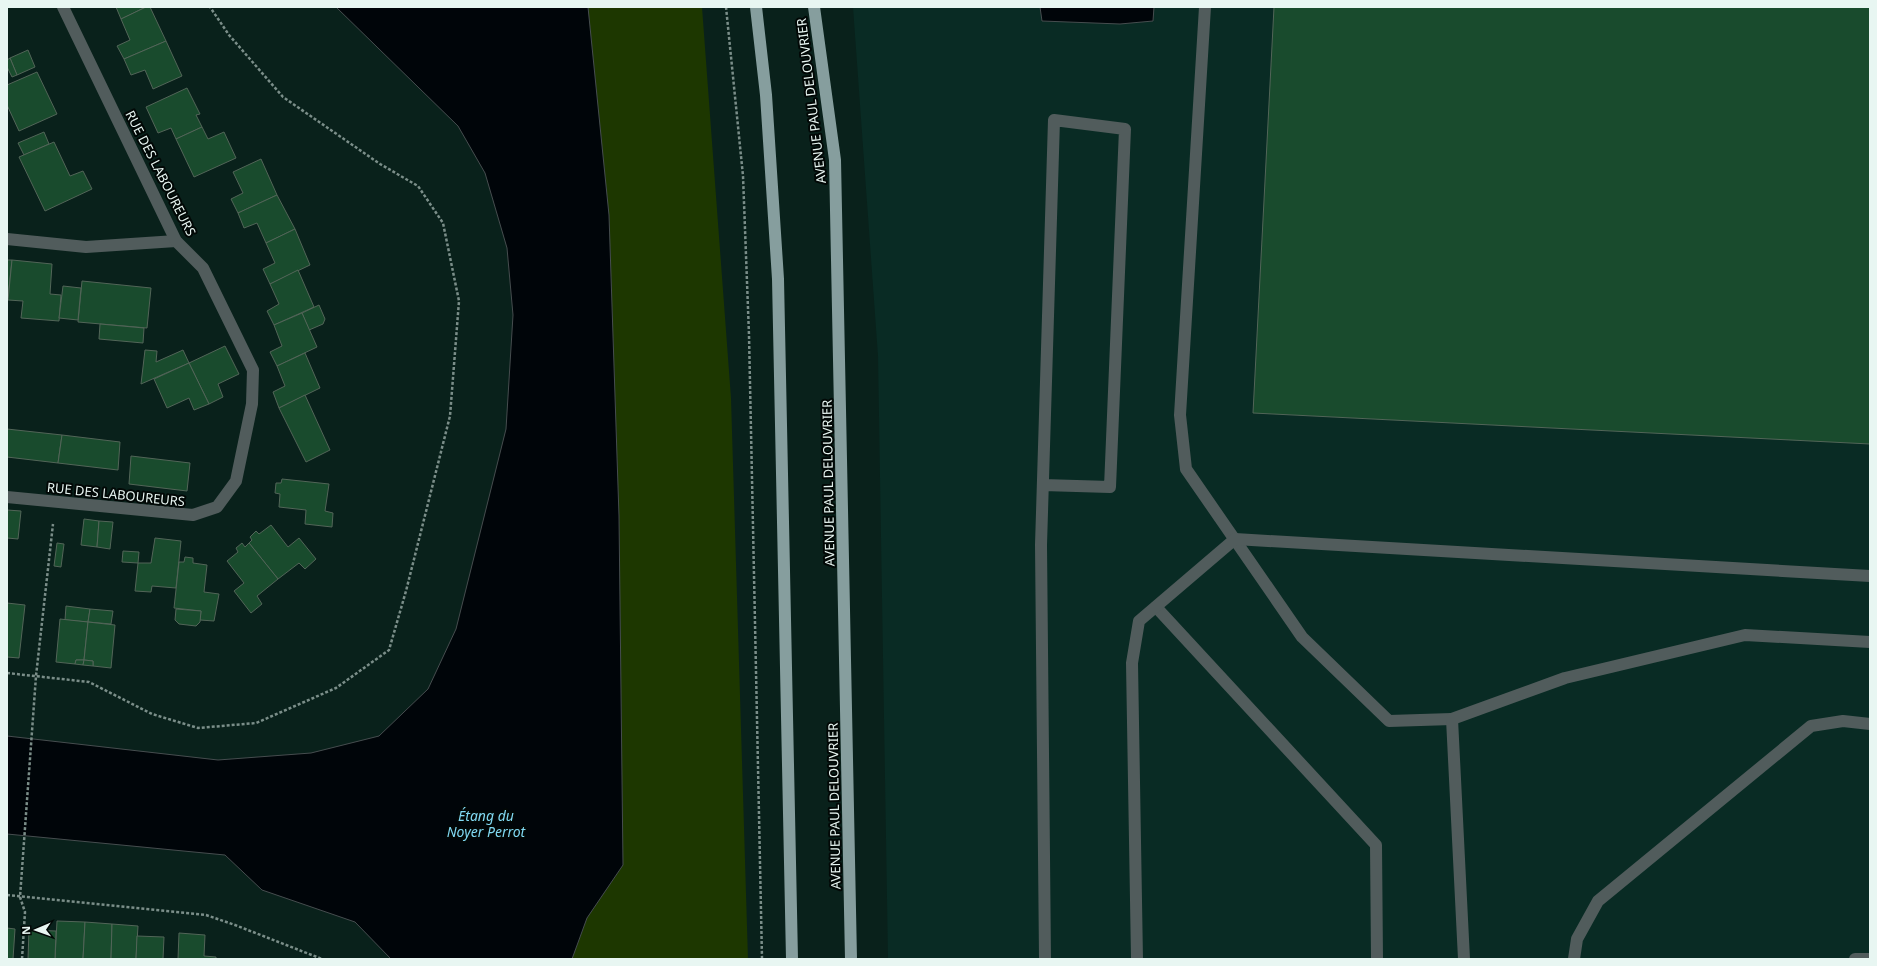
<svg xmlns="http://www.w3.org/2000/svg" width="1877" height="966" font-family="'Noto Sans',sans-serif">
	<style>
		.built { fill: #092b24 }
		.green { fill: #1d3700 }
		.water { fill: #000509; stroke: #464d4f }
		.building { fill: #194b2d; stroke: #526558 }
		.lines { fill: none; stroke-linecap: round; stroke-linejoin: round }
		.path { stroke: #7b8e89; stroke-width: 2.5; stroke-dasharray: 3 2; stroke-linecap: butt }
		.minor { stroke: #515c5c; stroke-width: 12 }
		.major { stroke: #869e9e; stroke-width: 12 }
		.labels { text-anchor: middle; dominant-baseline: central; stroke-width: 4; stroke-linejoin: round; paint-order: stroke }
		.street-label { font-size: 13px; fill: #e8f6f2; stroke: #020806 }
		.water-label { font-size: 14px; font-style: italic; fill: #81d9f3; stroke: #020806 }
	</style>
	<rect width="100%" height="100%" fill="#09211b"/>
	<polygon class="built" points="853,7 1870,7 1870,959 888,959 878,356"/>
	<polygon class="green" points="588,7 702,7 731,398 748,959 572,959 587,918 623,865 619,516 609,215"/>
	<g class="water">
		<polygon points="336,7 588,7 609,215 619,516 623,865 587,918 572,959 391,959 355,922 262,890 225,855 7,834 7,736 218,760 311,753 379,736 428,689 456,629 506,429 513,315 507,248 485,173 458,126"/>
		<polygon points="1040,7 1154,7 1153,21 1120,24 1042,21"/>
	</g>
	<g class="building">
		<polygon points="116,7 146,7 121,19"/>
		<polygon points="146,7 150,7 166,41 124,59 117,46 130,40 121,19"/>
		<polygon points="1274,7 1870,7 1870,444 1253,413"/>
		<polygon points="166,41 182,76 153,89 145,70 131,75 124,59"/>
		<polygon points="28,50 35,67 17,75 10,58"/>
		<polygon points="10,58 17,75 12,77 7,67 7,60"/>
		<polygon points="37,72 57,114 19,131 7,105 7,85"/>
		<polygon points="187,88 200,114 196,115 202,127 176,139 171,128 158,133 146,107"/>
		<polygon points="202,127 208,139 224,132 236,158 194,177 176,139"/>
		<polygon points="44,132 49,144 24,155 18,143"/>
		<polygon points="54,142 70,176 83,171 92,189 45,211 19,157"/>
		<polygon points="261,159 277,195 238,213 231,199 243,193 233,172"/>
		<polygon points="277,195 295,229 266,243 257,223 244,228 238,213"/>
		<polygon points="295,229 310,265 270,284 263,269 275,263 266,243"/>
		<polygon points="7,260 12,260 8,298 7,298"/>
		<polygon points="12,260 52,264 50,294 61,295 59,321 21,318 23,301 8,300"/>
		<polygon points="298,270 314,307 274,325 267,311 279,304 270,284"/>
		<polygon points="82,281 151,288 147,328 78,322"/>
		<polygon points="63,286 81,288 78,320 59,318"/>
		<polygon points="319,305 325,319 323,324 309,330 302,313"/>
		<polygon points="302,313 317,347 277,366 270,352 282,346 274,325"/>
		<polygon points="100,324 144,328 143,343 99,339"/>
		<polygon points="225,346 239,374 218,384 223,397 209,404 189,363"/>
		<polygon points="145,350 157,351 156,362 183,350 189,363 141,384"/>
		<polygon points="305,353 320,388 279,408 273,392 285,386 277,366"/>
		<polygon points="189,363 209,404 194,410 189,398 167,408 154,379"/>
		<polygon points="305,395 330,450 306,462 279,408"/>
		<polygon points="7,429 62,435 58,463 7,457"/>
		<polygon points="62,435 120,442 118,470 58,463"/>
		<polygon points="131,456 190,463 187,491 129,484"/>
		<polygon points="282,479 329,484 325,511 333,513 332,527 305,524 306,510 279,507 280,494 275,493 276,483 281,483"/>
		<polygon points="7,510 21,511 18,539 7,538"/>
		<polygon points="84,519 99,521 97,547 81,545"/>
		<polygon points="99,521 113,522 110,549 97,547"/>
		<polygon points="271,525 288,547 299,538 316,559 305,569 299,563 278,579 249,543 252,540 250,537 256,531 259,534"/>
		<polygon points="155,538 181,541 176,588 152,586 151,592 135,591 138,563 151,563"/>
		<polygon points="57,543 64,544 61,567 54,566"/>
		<polygon points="242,543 245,547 249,543 278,579 257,596 262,604 251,613 234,591 244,583 227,561 238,552 236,548"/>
		<polygon points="123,551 139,552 138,563 122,562"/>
		<polygon points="185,557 193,558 193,563 207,565 204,592 219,594 214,621 200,620 201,611 174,608 179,562 184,562"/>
		<polygon points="7,603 25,605 19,658 7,657"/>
		<polygon points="66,606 90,609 88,622 65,620"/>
		<polygon points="90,609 113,611 111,624 88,622"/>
		<polygon points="176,609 201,611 200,622 196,626 179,624 175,620"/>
		<polygon points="60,619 88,622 84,660 76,660 75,664 56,662"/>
		<polygon points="88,622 115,625 111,668 93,666 93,661 84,660"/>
		<polygon points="76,660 84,660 83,665 75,664"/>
		<polygon points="84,660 93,661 93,666 83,665"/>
		<polygon points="57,921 85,922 83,959 55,959"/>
		<polygon points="85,922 112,924 111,959 83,959"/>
		<polygon points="112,924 138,926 136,959 111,959"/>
		<polygon points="7,928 15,929 13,959 7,959"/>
		<polygon points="29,930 56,931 55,959 28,959"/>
		<polygon points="179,933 205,935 204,956 216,957 216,959 178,959"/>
		<polygon points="137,936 164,937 163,959 136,959"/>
	</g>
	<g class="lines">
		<g class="path">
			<polyline points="726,7 743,176 749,335 762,959"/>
			<polyline points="7,673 89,682 152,714 198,728 256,723 336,688 389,650 406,591 450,416 459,301 443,223 418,186 380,164 283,97 229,35 210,7"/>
			<polyline points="7,895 206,915 235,925 322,959"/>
			<polyline points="22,959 25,912 20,897 36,676 53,524"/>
		</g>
		<g class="minor">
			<polyline points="1205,7 1180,415 1186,469 1302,637 1389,721 1452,719"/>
			<polyline points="7,239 86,247 176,241"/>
			<polyline points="1043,485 1110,487 1125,129 1054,120 1041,545 1045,959"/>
			<polyline points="7,497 193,515 217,507 236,481 252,404 253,370 203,268 176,241 63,7"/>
			<polyline points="1156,607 1376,845 1377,959"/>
			<polyline points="1137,959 1132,663 1139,621 1235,539 1870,576"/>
			<polyline points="1464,959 1452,719 1565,678 1745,635 1870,642"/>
			<polyline points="1574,959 1577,939 1598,901 1811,726 1843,721 1870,724"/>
			<polyline points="1855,959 1870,959"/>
		</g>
		<g class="major">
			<polyline points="756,7 766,95 778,279 792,959"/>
			<polyline points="814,7 835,160 851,959"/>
		</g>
	</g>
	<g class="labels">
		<g class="street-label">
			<text transform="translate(811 101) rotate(-97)">AVENUE PAUL DELOUVRIER</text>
			<text transform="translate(161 173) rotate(63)">RUE DES LABOUREURS</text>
			<text transform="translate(828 483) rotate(-91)">AVENUE PAUL DELOUVRIER</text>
			<text transform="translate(116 494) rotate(6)">RUE DES LABOUREURS</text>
			<text transform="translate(834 806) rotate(-91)">AVENUE PAUL DELOUVRIER</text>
		</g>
		<g class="water-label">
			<text x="486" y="815">Étang du<tspan x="486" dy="16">Noyer Perrot</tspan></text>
		</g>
	</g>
	<rect width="1877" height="966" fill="none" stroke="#e8f6f2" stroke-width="16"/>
	<g transform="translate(36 930) rotate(268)" stroke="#020806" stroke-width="3" paint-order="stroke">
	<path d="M0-3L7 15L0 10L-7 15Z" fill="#e8f6f2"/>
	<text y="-6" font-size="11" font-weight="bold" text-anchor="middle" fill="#e8f6f2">N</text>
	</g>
</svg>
